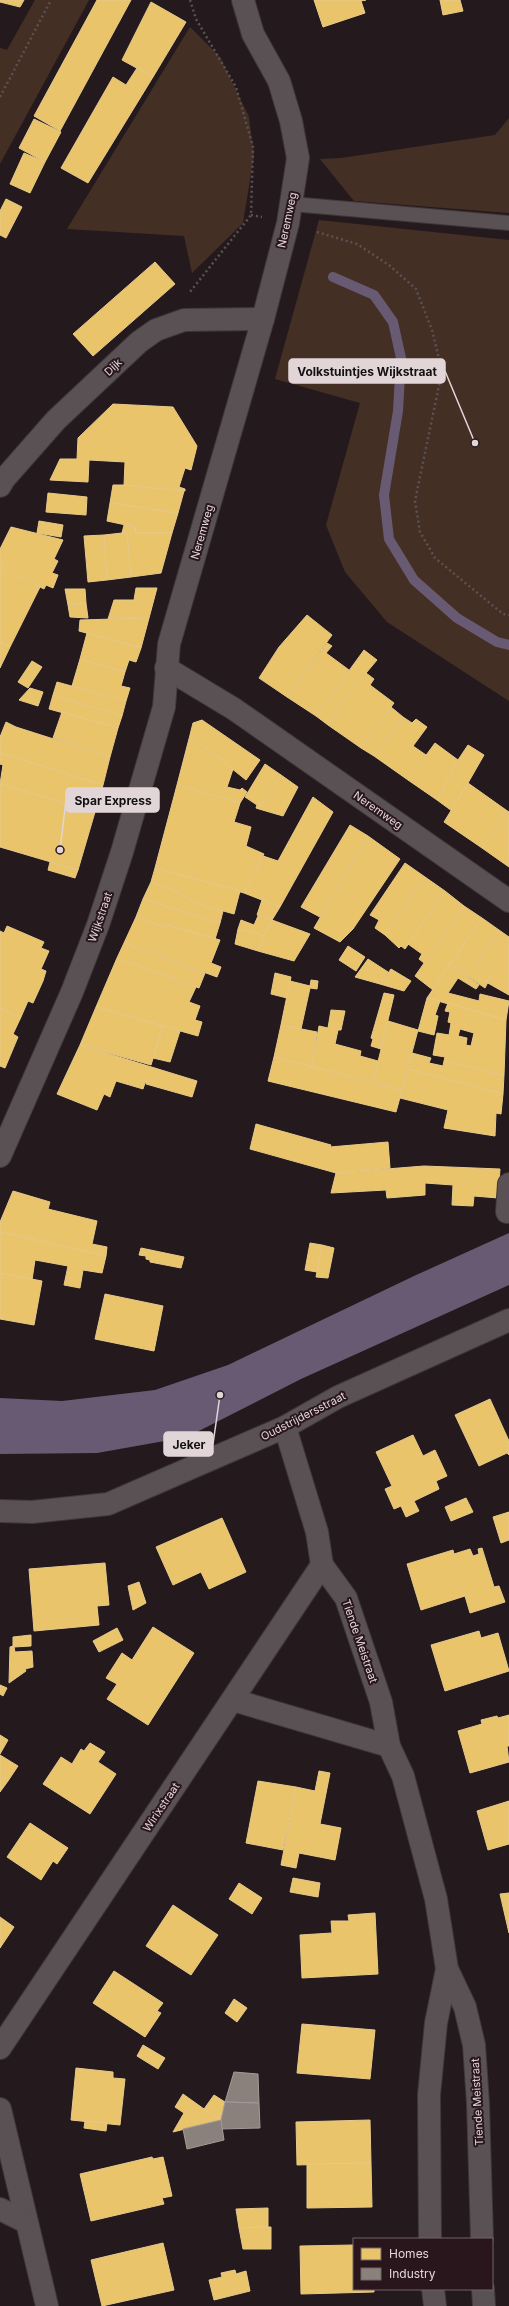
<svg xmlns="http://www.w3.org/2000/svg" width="509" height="2306" font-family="Inter,sans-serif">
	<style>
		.green { fill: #442f25 }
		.water { fill: #695a73 }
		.homes { fill: #e9c46a; stroke: #e7c98b; fill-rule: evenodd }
		.industry { fill: #8a817c; stroke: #a49a98 }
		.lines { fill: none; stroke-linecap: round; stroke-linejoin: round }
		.stream { stroke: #695a73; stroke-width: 10 }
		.service-casing { stroke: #40373a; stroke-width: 16 }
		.minor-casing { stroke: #40373a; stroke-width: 24 }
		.tertiary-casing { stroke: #40373a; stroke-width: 24 }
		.path { stroke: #5a5254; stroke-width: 2.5; stroke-dasharray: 2 3; stroke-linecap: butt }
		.service { stroke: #5a5154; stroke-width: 14 }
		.minor { stroke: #5a5154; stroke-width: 22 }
		.tertiary { stroke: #5a5154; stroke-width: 22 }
		.labels { text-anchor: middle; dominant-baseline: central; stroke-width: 4; stroke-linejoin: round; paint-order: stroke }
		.street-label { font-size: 11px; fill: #e2d5d8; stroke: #28161c }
		.leader { fill: none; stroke: #e2d5d8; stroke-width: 1.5 }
		.callout-dot { fill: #e2d5d8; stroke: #28161c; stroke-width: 1.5 }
		.callout { fill: #e2d5d8; stroke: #e2d5d8; stroke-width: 1.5 }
		.callout-label { font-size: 12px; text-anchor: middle; font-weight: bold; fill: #111 }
	</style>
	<rect width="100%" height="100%" fill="#241a1d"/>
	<g class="green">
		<polygon points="35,0 89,0 0,164 0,48 7,50"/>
		<polygon points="190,27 220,57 249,117 254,155 243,223 192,273 184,236 67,229"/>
		<polygon points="509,118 509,213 354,201 320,159 341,158 495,135"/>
		<polygon points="319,220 509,240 509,701 387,622 345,572 326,525 360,403 275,379"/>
	</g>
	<polygon class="water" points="509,1233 509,1285 301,1379 187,1437 97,1453 0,1454 0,1398 62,1401 155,1390 228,1365 414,1276"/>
	<g class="homes">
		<polygon points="0,0 24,0 20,7 0,2"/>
		<polygon points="97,0 131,0 60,131 34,116"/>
		<polygon points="314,0 366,0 361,1 365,13 323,27"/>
		<polygon points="440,0 460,0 463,11 443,15"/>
		<polygon points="151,2 186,22 153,77 122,60"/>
		<polygon points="137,68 153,77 88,183 61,168 113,77 126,85"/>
		<polygon points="34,119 61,132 45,162 19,148"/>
		<polygon points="24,153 45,162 30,193 10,184"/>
		<polygon points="6,199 22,207 6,238 0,235 0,211"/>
		<polygon points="155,262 175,284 93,356 73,334"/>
		<polygon points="113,404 173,407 197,446 191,470 185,468 179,487 185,489 185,491 124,485 125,462 89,460 88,482 50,480 60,459 77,459 78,438"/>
		<polygon points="113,485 124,485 184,491 178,513 110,503"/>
		<polygon points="48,493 87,497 86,515 46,512"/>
		<polygon points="110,503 178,513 172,533 135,533 135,527 107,521"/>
		<polygon points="39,521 63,525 61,537 37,533"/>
		<polygon points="124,525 135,527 135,533 172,533 161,573 131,577 127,533 122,533"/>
		<polygon points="11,527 63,540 54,559 58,561 52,573 58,575 53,588 46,585 44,589 0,566 0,549"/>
		<polygon points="122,533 127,533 131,577 107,580 104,535"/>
		<polygon points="104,535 107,580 88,582 84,536"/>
		<polygon points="0,566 40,587 10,647 0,642"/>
		<polygon points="136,588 157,588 149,618 108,619 114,600 134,600"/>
		<polygon points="65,589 85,589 86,603 68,605"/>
		<polygon points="86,603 88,618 70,617 68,605"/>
		<polygon points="307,615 332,635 287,697 259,678 279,647"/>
		<polygon points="149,618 141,648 79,631 80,620"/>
		<polygon points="87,633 141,648 136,662 129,660 125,672 80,659"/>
		<polygon points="0,642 10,647 0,668"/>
		<polygon points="327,643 332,646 326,653 349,670 316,716 287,697"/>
		<polygon points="364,650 377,660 351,691 328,725 316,716"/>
		<polygon points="80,659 125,672 121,686 130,688 126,701 72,686"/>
		<polygon points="32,661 42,667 28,688 18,682"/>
		<polygon points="366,673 374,679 370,685 394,703 361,748 328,725 351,691"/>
		<polygon points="57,682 126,701 122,716 53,695"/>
		<polygon points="30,688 43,692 38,706 19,700"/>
		<polygon points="53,695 122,716 118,728 49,709"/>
		<polygon points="391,707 403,717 374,756 361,748"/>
		<polygon points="62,712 118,728 110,757 53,738"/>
		<polygon points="403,717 412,723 416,719 427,727 413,746 426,755 408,780 374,756"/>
		<polygon points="202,720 260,760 246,780 190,735 193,723"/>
		<polygon points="6,722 16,727 110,757 103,785 0,753 0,737"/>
		<polygon points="190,735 233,769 227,787 240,790 242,788 247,792 240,803 177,785"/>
		<polygon points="435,743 458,760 437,800 408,780"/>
		<polygon points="468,745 484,755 452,811 437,800 458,760"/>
		<polygon points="0,753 103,785 95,812 0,784 3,765 0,764"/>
		<polygon points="265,764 281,775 259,809 256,808 257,805 245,797"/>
		<polygon points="281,775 298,787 283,816 259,809"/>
		<polygon points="468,783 506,810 482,848 444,822"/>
		<polygon points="0,784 95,812 78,870 0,847"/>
		<polygon points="177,785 240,803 234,822 251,827 246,846 264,854 244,893 155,868"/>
		<polygon points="313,797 333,812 280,907 244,893 263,856 278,861"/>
		<polygon points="506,810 509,812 509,867 482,848"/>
		<polygon points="350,825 368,836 320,917 301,907"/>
		<polygon points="368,836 400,859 353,929 340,942 314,928"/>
		<polygon points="50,862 78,870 75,878 48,870"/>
		<polygon points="405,863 425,877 385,935 375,928 379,920 370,915"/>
		<polygon points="155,868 240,891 234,914 195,903 178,893 151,882"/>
		<polygon points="425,877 445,891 405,949 401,946 399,948 385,935"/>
		<polygon points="151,882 178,893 195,903 223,911 220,923 143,899"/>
		<polygon points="445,891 464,906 424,963 419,959 422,954 408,944"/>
		<polygon points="143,899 220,923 215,939 167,925 166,928 136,917"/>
		<polygon points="262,900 280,907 272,920 257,915"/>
		<polygon points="464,906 482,918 433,990 415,976"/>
		<polygon points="258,916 272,920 265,936 238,929 241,920 254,925"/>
		<polygon points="136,917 166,928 167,925 220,940 211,963 221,967 217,977 124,943"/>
		<polygon points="482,918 499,930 477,963 492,974 485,988 450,964"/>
		<polygon points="272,920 310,934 294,961 258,951"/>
		<polygon points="7,926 44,942 41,948 49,951 41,969 46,971 43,981 33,1003 28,1001 21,1017 0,1008 0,931 4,933"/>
		<polygon points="238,929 265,936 258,951 235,944"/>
		<polygon points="499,930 509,937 509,995 486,982 492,974 477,963"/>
		<polygon points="124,943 205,973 199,988 117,958"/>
		<polygon points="348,946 365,957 356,971 339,960"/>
		<polygon points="117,958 196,987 189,1002 200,1006 195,1020 202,1022 198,1036 96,1007"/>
		<polygon points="368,959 388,972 380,984 355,977"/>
		<polygon points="450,964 479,985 476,989 458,978 448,993 479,1001 480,994 509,1001 506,1020 427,998"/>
		<polygon points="391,969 411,981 404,991 380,984"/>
		<polygon points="275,973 291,977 287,998 271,994"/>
		<polygon points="311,980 318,981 317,989 310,988 301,1029 281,1025 290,981 310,986"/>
		<polygon points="384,993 394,995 381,1049 371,1046 373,1039 371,1038"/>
		<polygon points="427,998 440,1001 435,1015 438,1016 434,1035 418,1031"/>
		<path d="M448 1003 506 1020 504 1075 444 1061 445 1057 433 1055 437 1033 449 1035 451 1023 448 1022 450 1012 445 1011ZM460 1029 474 1033 471 1046 466 1045 467 1038 458 1036Z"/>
		<polygon points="96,1007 163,1026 151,1065 80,1045"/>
		<polygon points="0,1008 21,1017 13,1034 18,1037 5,1068 0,1066"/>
		<polygon points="331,1010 345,1011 341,1030 338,1030 335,1044 361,1051 360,1056 378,1061 373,1082 312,1067 319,1026 328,1028"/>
		<polygon points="388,1021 418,1030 402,1090 373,1082"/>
		<polygon points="281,1025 317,1032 312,1067 274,1057"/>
		<polygon points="163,1026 180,1031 170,1062 153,1058"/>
		<polygon points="80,1045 197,1081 192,1097 146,1084 146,1080 143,1089 116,1081 110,1097 104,1094 97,1110 57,1094"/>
		<polygon points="412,1053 431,1058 429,1063 443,1066 444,1061 504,1075 503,1094 408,1069"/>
		<polygon points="274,1057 402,1090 396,1112 268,1081"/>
		<polygon points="408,1069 503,1094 501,1114 496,1113 495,1136 444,1128 448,1110 400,1098"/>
		<polygon points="256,1124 331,1145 330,1147 388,1142 390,1168 336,1173 250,1149"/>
		<polygon points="424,1166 500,1169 498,1198 474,1196 473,1206 452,1205 453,1185 425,1183 425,1195 387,1198 386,1190 331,1193 336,1173"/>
		<polygon points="13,1191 50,1202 48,1209 97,1221 92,1244 107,1247 106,1256 0,1232 0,1222"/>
		<polygon points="0,1232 106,1256 102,1273 83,1270 80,1288 64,1285 68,1266 35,1260 32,1280 0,1273"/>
		<polygon points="310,1243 322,1245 317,1272 305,1270"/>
		<polygon points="322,1245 334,1248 328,1278 316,1277"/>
		<polygon points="141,1248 184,1257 181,1268 150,1262 150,1260 146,1259 146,1256 139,1255"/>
		<polygon points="0,1273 42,1281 34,1325 0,1319"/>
		<polygon points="105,1294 163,1306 154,1351 95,1339"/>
		<polygon points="490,1399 509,1441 509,1455 507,1453 479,1466 455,1415"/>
		<polygon points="413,1435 423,1456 435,1450 447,1476 436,1481 439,1489 414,1501 419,1511 406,1517 401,1506 394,1509 385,1489 392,1486 376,1452"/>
		<polygon points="466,1498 473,1512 451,1521 445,1507"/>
		<polygon points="509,1512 509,1540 501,1543 493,1517"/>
		<polygon points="222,1518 246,1572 209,1589 201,1572 173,1585 156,1547"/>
		<polygon points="482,1548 494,1587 499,1586 505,1602 470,1613 465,1596 421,1610 407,1564 453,1550 454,1554 470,1549 473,1556 479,1554 478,1549"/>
		<polygon points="105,1563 109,1605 97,1606 99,1625 34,1631 29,1569"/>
		<polygon points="139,1582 146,1603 133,1610 128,1586"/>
		<polygon points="153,1627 194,1653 148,1725 107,1699 117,1684 106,1678 122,1653 132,1660"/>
		<polygon points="117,1628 123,1640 99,1652 93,1641"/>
		<polygon points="479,1631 481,1638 498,1633 509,1671 445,1691 431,1645"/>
		<polygon points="31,1635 31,1646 14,1647 15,1652 32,1651 33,1667 25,1669 26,1671 9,1683 10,1647 13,1646 13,1637"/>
		<polygon points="0,1685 7,1688 3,1696 0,1694"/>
		<polygon points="509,1715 509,1746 507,1746 509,1762 470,1773 458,1731 482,1724 481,1720 497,1716 498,1718"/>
		<polygon points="0,1735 8,1740 0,1754"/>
		<polygon points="90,1743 105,1752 98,1762 116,1774 90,1814 43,1784 61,1757 72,1764 81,1749 84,1751"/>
		<polygon points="0,1755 18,1766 8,1781 0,1775"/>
		<polygon points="319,1771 330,1773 320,1824 341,1828 335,1860 299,1853 296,1868 281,1865 296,1787 315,1791"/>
		<polygon points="0,1775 8,1781 0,1792"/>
		<polygon points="258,1781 296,1787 283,1850 246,1843"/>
		<polygon points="509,1801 509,1844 488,1850 477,1811"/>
		<polygon points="30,1823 68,1848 57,1864 53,1861 41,1880 7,1857"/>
		<polygon points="293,1878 320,1883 318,1897 290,1892"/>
		<polygon points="239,1883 262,1898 252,1914 229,1899"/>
		<polygon points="509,1893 509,1933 500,1894"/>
		<polygon points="173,1905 218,1935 191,1975 146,1946"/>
		<polygon points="375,1913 378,1974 302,1978 300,1935 332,1933 331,1921 349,1921 348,1915"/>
		<polygon points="0,1917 14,1927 0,1948"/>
		<polygon points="114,1971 163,2003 157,2011 161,2013 145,2037 93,2003"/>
		<polygon points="234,1999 247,2008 237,2022 225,2013"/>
		<polygon points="302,2024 375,2030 370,2079 297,2073"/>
		<polygon points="143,2045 165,2058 158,2069 137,2056"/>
		<polygon points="76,2068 113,2072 113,2078 125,2079 120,2125 71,2120"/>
		<polygon points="183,2094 204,2109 221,2120 173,2132 184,2113 175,2107"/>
		<polygon points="214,2095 225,2102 221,2120 204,2109"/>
		<polygon points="370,2120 371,2163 297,2165 296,2122"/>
		<polygon points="85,2121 107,2123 106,2131 84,2128"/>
		<polygon points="152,2157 153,2159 163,2157 172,2196 162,2198 164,2204 91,2221 80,2174"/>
		<polygon points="371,2163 372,2207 307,2208 307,2164"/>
		<polygon points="268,2208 268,2227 239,2228 236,2209"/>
		<polygon points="268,2227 271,2227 271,2249 243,2249 239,2228"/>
		<polygon points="163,2243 174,2290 102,2306 91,2260"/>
		<polygon points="354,2245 354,2289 374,2289 374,2292 301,2294 300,2246"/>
		<polygon points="235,2270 236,2274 246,2271 250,2291 214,2300 209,2280 222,2277 221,2273"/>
	</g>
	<g class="industry">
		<polygon points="234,2072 258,2074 259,2103 225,2102"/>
		<polygon points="225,2102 259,2103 260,2128 222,2129 221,2120"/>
		<polygon points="221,2120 224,2140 187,2149 183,2129"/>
	</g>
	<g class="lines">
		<polyline class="stream" points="333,277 374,295 393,322 401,358 398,411 384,495 389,539 414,580 457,618 497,642 509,645"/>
		<defs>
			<polyline id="service" points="292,204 509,223"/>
			<g id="minor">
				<polyline points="0,486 4,479 56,420 139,342 156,330 184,320 263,319"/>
				<polyline points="507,1212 509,1184"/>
				<polyline points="285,1427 317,1532 322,1565 346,1598 381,1702 389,1746 403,1776 436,1899 447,1969 465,2007 474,2045 478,2103 482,2239"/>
				<polyline points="0,1511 32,1512 108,1504 285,1427 338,1397 509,1320"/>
				<polyline points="233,1700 389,1746"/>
				<polyline points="0,2048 322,1565"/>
				<polyline points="0,2109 47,2306"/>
				<polyline points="0,2209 26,2222"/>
				<polyline points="430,2239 429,2095 436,2023 447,1969"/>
				<polyline points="433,2289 435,2306"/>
				<polyline points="483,2289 484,2306"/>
			</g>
			<g id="tertiary">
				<polyline points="166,668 234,709 509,901"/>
				<polyline points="0,1156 72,992 98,925 122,852 164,707 169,644 263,319 288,223 298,158 291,121 279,81 253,34 243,0"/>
			</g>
		</defs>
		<use href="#service" class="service-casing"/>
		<use href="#minor" class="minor-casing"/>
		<use href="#tertiary" class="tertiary-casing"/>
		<g class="path">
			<polyline points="190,0 196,19 236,87 253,147 251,215 190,292"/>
			<polyline points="0,97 51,0"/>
			<polyline points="251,215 262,217"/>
			<polyline points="317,232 357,244 389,265 416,289 432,330 442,371 415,501 420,532 435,558 503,614 509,615"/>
		</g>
		<use href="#service" class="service"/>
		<use href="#minor" class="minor"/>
		<use href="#tertiary" class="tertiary"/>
	</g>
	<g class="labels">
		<g class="street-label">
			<text transform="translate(287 220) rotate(-78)">Neremweg</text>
			<text transform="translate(113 367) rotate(-43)">Dijk</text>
			<text transform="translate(202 532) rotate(-74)">Neremweg</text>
			<text transform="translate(378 810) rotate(35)">Neremweg</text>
			<text transform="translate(100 917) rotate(-71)">Wijkstraat</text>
			<text transform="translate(303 1416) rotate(-27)">Oudstrijdersstraat</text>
			<text transform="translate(360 1641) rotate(71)">Tiende Meistraat</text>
			<text transform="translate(161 1807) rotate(-56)">Wirixstraat</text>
			<text transform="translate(477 2102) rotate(-93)">Tiende Meistraat</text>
		</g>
	</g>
	<path class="leader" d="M475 443L445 371M60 850L66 800M220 1395L213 1444"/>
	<g class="callout-dot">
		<circle cx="475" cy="443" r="4"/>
		<circle cx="60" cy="850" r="4"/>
		<circle cx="220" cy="1395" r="4"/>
	</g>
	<g class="callout">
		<rect x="289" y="359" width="156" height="24" rx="4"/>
		<rect x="66" y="788" width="93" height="24" rx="4"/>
		<rect x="164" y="1432" width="49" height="24" rx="4"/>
	</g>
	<g class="callout-label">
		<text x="367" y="376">Volkstuintjes Wijkstraat</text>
		<text x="113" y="805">Spar Express</text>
		<text x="189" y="1449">Jeker</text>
	</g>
	<rect x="353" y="2238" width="140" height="52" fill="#28161c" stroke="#726267"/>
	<rect x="361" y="2248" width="20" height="12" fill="#e9c46a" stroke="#726267"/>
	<text x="389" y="2258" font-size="12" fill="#e2d5d8">Homes</text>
	<rect x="361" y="2268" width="20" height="12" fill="#8a817c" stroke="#726267"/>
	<text x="389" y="2278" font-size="12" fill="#e2d5d8">Industry</text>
</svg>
